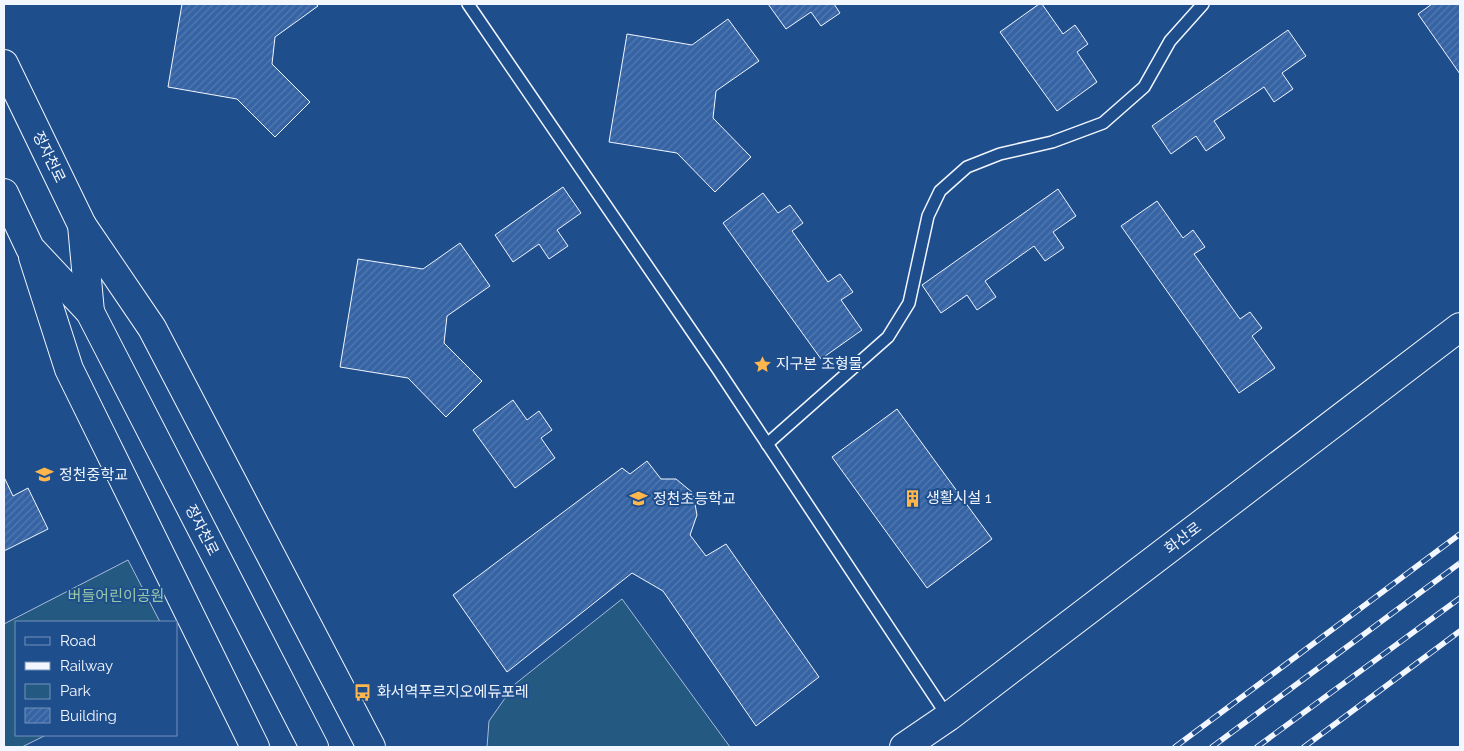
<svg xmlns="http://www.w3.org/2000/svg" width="1464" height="751" font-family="Raleway,'Noto Sans KR',sans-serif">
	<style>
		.green { fill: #245a82; stroke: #a8bbd7 }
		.building { fill: url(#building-hatch); stroke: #f2f6ff }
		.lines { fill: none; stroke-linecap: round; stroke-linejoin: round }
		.lane-casing { stroke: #f2f6ff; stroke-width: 14 }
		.secondary-casing { stroke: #f2f6ff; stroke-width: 30 }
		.lane { stroke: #1f4e8c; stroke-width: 11 }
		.secondary { stroke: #1f4e8c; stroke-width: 28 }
		.rail-casing { stroke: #f2f6ff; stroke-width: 5.5 }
		.rail { stroke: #1f4e8c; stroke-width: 4; stroke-dasharray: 11; stroke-linecap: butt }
		.labels { text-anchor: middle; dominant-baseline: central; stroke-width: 4; stroke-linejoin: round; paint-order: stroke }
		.street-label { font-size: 15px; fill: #f2f6ff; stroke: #1f4e8c }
		.poi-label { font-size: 15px; fill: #f2f6ff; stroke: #1f4e8c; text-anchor: start }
		.park-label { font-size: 15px; fill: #97c8a6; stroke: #1f4e8c }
	</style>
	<defs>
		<pattern id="building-hatch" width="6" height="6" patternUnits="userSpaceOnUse" patternTransform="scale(1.25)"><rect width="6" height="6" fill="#3563a3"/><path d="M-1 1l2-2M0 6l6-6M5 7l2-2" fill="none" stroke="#537ab1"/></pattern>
	</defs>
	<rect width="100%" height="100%" fill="#1f4e8c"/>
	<g class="green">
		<polygon points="128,560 160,622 16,622 16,735 46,735 22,747 4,747 4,624"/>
		<polygon points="622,599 730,747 487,747 489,721 515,684"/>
	</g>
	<g class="building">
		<polygon points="182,4 316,4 318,6 275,37 272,64 310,102 275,137 237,99 168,87"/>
		<polygon points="768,4 834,4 840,13 821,26 811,12 786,29"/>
		<polygon points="1039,4 1042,4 1063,34 1075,25 1088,44 1077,52 1097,82 1057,111 1000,32"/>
		<polygon points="1432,4 1460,4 1460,74 1418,14"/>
		<polygon points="728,19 759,61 716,91 713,118 751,157 715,192 677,153 609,142 627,34 692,45"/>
		<polygon points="1288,30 1306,56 1282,73 1293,89 1274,102 1264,87 1214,121 1225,138 1206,151 1196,136 1171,154 1152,126"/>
		<polygon points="563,187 581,213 557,230 568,246 549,259 539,244 513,262 495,235"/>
		<polygon points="1058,189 1076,216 1053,232 1064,248 1045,261 1034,246 985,281 996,297 977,310 967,295 941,313 922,285"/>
		<polygon points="763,193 778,213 790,205 803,223 792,231 828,282 840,274 853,292 841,300 862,330 821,359 723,223"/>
		<polygon points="1157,201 1183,238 1193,230 1205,247 1194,254 1240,319 1250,312 1262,328 1252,336 1275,368 1239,393 1121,226"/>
		<polygon points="460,243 490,286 447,316 444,343 482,381 446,417 408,378 340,367 358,259 423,269"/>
		<polygon points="513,400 527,420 539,411 552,430 541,438 555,458 515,488 473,430"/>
		<polygon points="897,409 992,539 927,588 832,457"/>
		<polygon points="647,461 661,479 676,479 693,493 697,515 690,535 706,556 726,544 819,677 756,726 663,591 632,573 507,672 453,595 622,468 630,474"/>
		<polygon points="4,477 13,496 28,488 48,529 4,551"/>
	</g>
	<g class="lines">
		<defs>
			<g id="lane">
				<polyline points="468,4 717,368 948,717"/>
				<polyline points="767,444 888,337 909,303 928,216 940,191 967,167 1000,154 1052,142 1103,123 1144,87 1170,41 1203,4"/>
			</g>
			<g id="secondary">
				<polyline points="4,64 82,225 90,312"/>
				<polyline points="4,193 30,248 90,312 314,747"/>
				<polyline points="82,225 152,328 371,747"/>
				<polyline points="33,257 69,369 255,747"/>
				<polyline points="904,747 948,717 1460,327"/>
			</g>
		</defs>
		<use href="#lane" class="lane-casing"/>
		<use href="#secondary" class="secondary-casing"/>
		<use href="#lane" class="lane"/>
		<use href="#secondary" class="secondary"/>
		<defs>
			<g id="rail">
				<polyline points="1175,747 1460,534"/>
				<polyline points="1212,747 1460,563"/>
				<polyline points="1257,747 1460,598"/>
				<polyline points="1304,747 1460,631"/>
			</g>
		</defs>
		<use href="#rail" class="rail-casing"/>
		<use href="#rail" class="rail"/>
	</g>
	<defs>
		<symbol id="sight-bare" viewBox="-9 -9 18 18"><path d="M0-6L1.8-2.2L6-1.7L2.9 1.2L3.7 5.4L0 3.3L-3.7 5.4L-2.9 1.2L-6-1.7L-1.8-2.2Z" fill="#ffb74d" stroke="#1f4e8c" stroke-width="2.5" paint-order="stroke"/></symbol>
		<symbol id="school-bare" viewBox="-9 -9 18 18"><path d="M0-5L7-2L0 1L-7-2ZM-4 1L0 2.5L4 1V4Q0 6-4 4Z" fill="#ffb74d" stroke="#1f4e8c" stroke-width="2.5" paint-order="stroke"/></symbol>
		<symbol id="building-bare" viewBox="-9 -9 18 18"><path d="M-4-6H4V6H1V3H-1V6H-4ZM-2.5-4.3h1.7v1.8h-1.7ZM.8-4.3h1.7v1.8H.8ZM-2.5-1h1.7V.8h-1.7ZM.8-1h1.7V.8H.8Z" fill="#ffb74d" stroke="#1f4e8c" stroke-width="2.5" paint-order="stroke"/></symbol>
		<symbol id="bus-bare" viewBox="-9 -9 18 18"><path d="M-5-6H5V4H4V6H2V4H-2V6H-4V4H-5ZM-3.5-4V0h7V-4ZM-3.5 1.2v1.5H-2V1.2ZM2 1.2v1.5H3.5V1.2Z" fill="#ffb74d" stroke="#1f4e8c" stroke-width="2.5" paint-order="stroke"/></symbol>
	</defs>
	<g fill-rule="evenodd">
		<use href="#sight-bare" x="750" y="352" width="25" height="25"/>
		<use href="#school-bare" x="32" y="462" width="25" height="25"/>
		<use href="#building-bare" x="900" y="486" width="25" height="25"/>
		<use href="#school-bare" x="626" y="486" width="25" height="25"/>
		<use href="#bus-bare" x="350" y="680" width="25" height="25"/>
	</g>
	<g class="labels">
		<g class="street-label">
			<text transform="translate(49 157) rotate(64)">정자천로</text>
			<text transform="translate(202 530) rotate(63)">정자천로</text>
			<text transform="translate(1183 538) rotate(-37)">화산로</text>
		</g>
		<g class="poi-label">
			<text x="776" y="364">지구본 조형물</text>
			<text x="59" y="475">정천중학교</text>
			<text x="926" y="498">생활시설 1</text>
			<text x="653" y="499">정천초등학교</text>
			<text x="377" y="692">화서역푸르지오에듀포레</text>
		</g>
		<g class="park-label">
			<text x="116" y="596">버들어린이공원</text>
		</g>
	</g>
	<rect width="1464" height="751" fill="none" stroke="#f2f6ff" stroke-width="10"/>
	<rect x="15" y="621" width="162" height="115" fill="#1f4e8c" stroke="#7391ba"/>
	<rect x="25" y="637" width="25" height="8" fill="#1f4e8c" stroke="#7391ba"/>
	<text x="60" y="646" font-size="15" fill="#f2f6ff">Road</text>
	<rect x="25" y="662" width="25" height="8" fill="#f2f6ff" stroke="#7391ba"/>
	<text x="60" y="671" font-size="15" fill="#f2f6ff">Railway</text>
	<rect x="25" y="684" width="25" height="15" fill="#245a82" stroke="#7391ba"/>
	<text x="60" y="696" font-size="15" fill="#f2f6ff">Park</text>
	<rect x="25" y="708" width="25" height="15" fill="url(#building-hatch)" stroke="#7391ba"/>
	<text x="60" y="721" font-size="15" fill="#f2f6ff">Building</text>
</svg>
